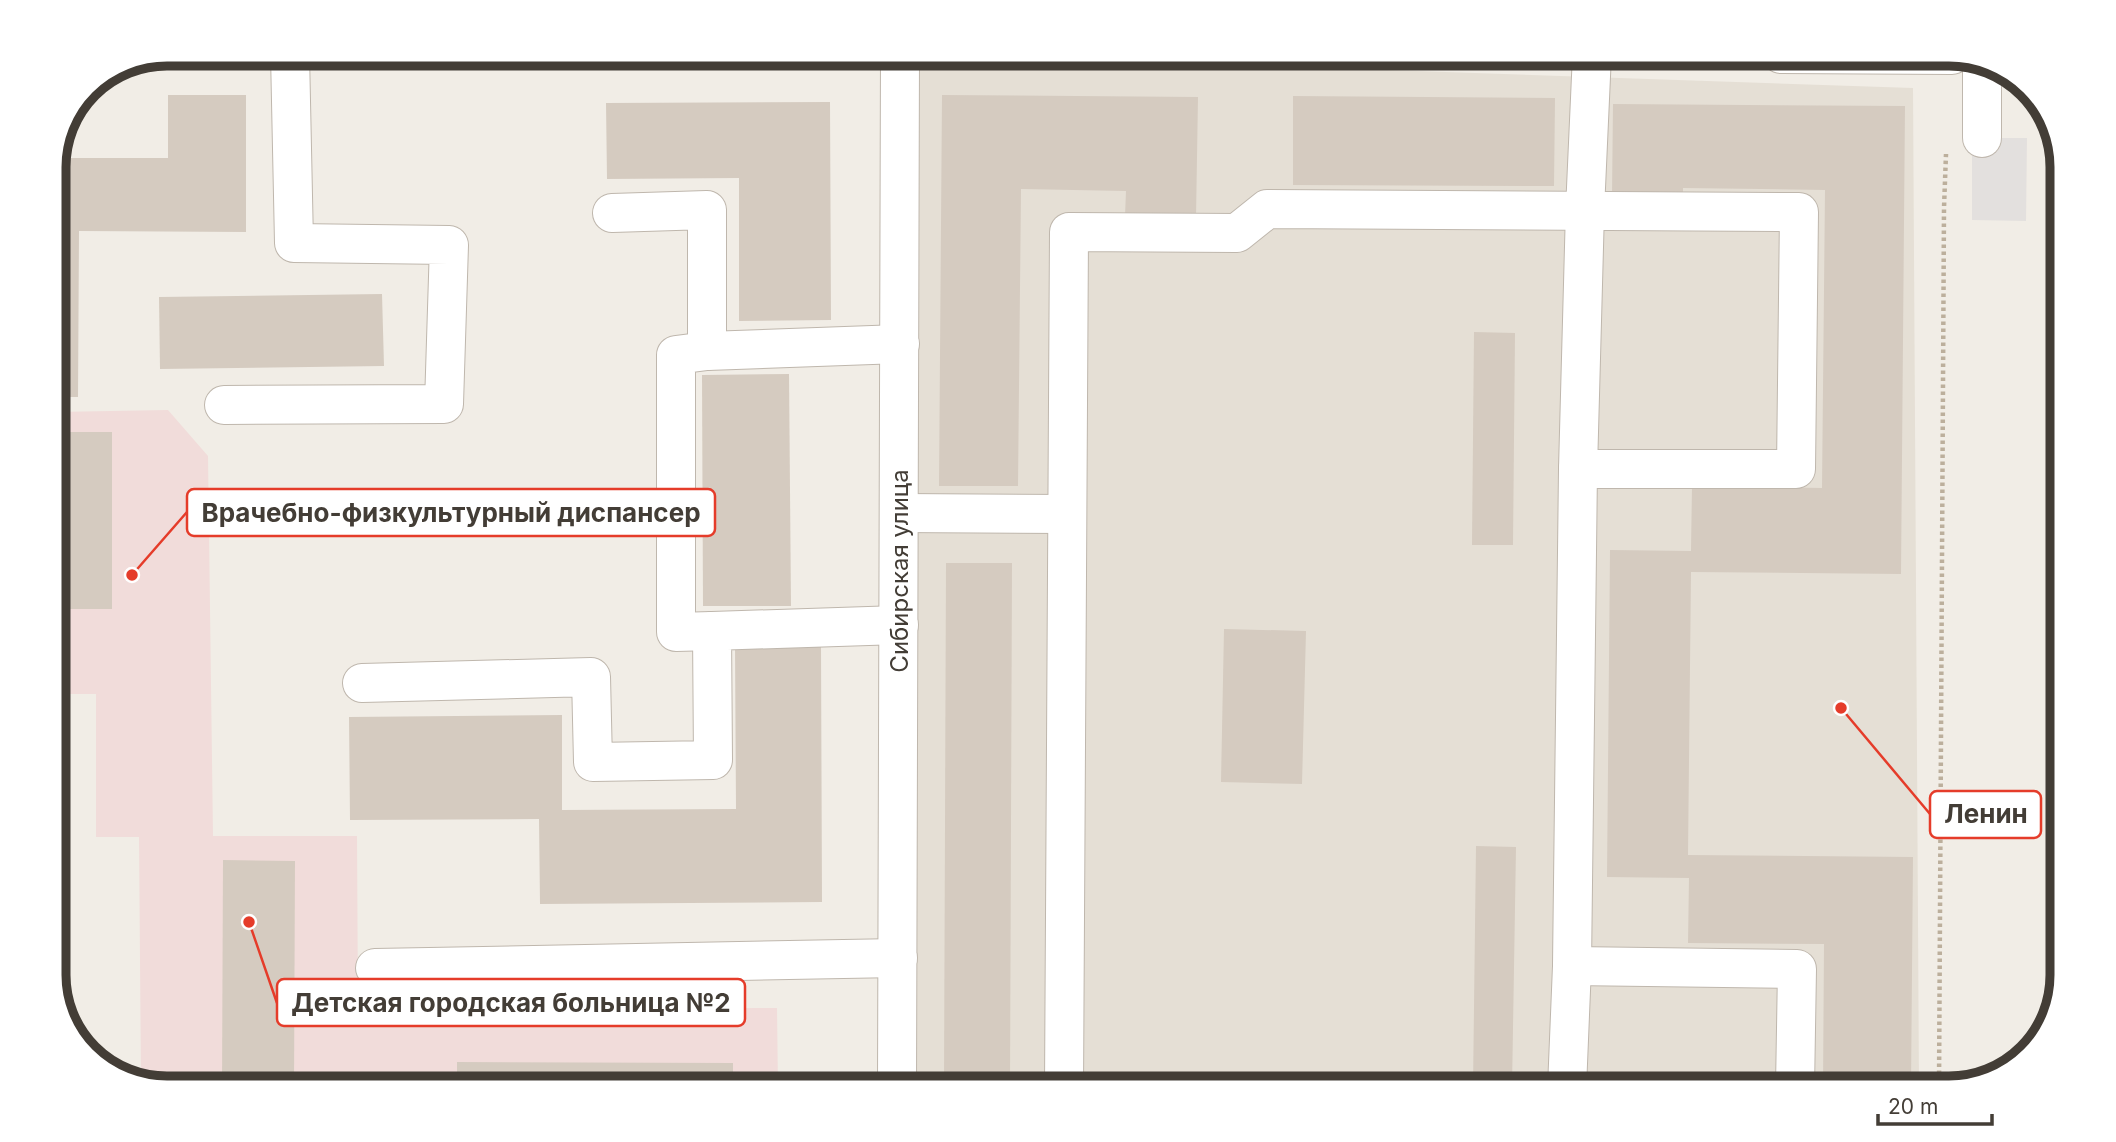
<svg xmlns="http://www.w3.org/2000/svg" width="2116" height="1142" font-family="Inter,sans-serif">
	<style>
		.residential { fill: #e5dfd5 }
		.medical { fill: #f1dcda }
		.parking { fill: #e3e0de }
		.building { fill: #d5cbc0 }
		.lines { fill: none; stroke-linecap: round; stroke-linejoin: round }
		.minor-casing { stroke: #bfb7ad; stroke-width: 40 }
		.path { stroke: #bcaf9c; stroke-width: 4.5; stroke-dasharray: 3.5 3.5; stroke-linecap: butt }
		.minor { stroke: #fff; stroke-width: 38 }
		.labels { text-anchor: middle; dominant-baseline: central; stroke-width: 5; stroke-linejoin: round; paint-order: stroke }
		.street-label { font-size: 24px; fill: #433d36; stroke: #fff }
		.rim { fill: none; stroke: #433d36; stroke-width: 9 }
		.leader { fill: none; stroke: #e53c2a; stroke-width: 2.5 }
		.callout-dot { fill: #e53c2a; stroke: #fff; stroke-width: 2.5 }
		.callout { fill: #fff; stroke: #e53c2a; stroke-width: 2.5 }
		.callout-label { font-size: 26px; text-anchor: middle; font-weight: bold; fill: #433d36 }
	</style>
	<rect width="100%" height="100%" fill="#f1ede6"/>
	<polygon class="residential" points="914,54 1913,88 1919,1088 914,1088"/>
	<polygon class="medical" points="168,410 208,456 213,836 357,836 358,1009 777,1008 778,1088 167,1088 141,1081 139,837 96,837 96,694 55,694 54,412"/>
	<polygon class="parking" points="1972,138 2027,138 2026,221 1972,220"/>
	<g class="building">
		<polygon points="168,95 246,95 246,232 79,231 78,397 54,397 54,160 56,158 168,158"/>
		<polygon points="942,95 1198,97 1196,218 1125,216 1126,191 1021,189 1018,486 939,486"/>
		<polygon points="1293,96 1555,98 1554,186 1293,185"/>
		<polygon points="830,102 831,320 739,321 739,178 607,179 606,103"/>
		<polygon points="1613,104 1905,106 1901,574 1691,572 1688,855 1913,857 1911,1088 1823,1088 1824,944 1688,943 1689,878 1607,877 1610,550 1691,551 1692,486 1822,488 1825,190 1683,188 1683,197 1612,196"/>
		<polygon points="382,294 384,366 160,369 159,297"/>
		<polygon points="1474,332 1515,333 1513,545 1472,545"/>
		<polygon points="789,374 791,606 703,606 702,375"/>
		<polygon points="54,432 112,432 112,609 55,609"/>
		<polygon points="946,563 1012,563 1010,1088 944,1088"/>
		<polygon points="1224,629 1306,631 1302,784 1221,782"/>
		<polygon points="735,646 821,646 822,902 540,904 539,819 350,820 349,717 562,715 562,810 736,809"/>
		<polygon points="1476,846 1516,847 1512,1088 1473,1088"/>
		<polygon points="223,860 295,861 294,1088 222,1088"/>
		<polygon points="55,980 67,980 67,1017 55,982"/>
		<polygon points="457,1062 733,1063 733,1088 457,1088"/>
	</g>
	<g class="lines">
		<defs>
			<g id="minor">
				<polyline points="1781,54 1952,55"/>
				<polyline points="1982,138 1982,62"/>
				<polyline points="612,213 707,210 707,351 900,344"/>
				<polyline points="707,351 676,355 676,632 712,631"/>
				<polyline points="224,405 444,404 449,245 294,243 290,54"/>
				<polyline points="1578,469 1585,210 1592,54"/>
				<polyline points="899,513 1067,514"/>
				<polyline points="362,683 591,677 593,762 713,760 712,631 899,625"/>
				<polyline points="1572,966 1797,969 1795,1088"/>
				<polyline points="375,968 898,958"/>
				<polyline points="897,1088 900,54"/>
				<polyline points="1064,1088 1069,232 1237,233 1267,209 1799,212 1796,469 1578,469 1572,966 1567,1088"/>
			</g>
		</defs>
		<use href="#minor" class="minor-casing"/>
		<polyline class="path" points="1939,1088 1944,208 1946,154"/>
		<use href="#minor" class="minor"/>
	</g>
	<g class="labels">
		<g class="street-label">
			<text transform="translate(899 571) rotate(-90)">Сибирская улица</text>
		</g>
	</g>
	<path d="M0 0H2116V1142H0ZM167 66H1949A101 101 0 0 1 2050 167V975A101 101 0 0 1 1949 1076H167A101 101 0 0 1 66 975V167A101 101 0 0 1 167 66Z" fill="#fff" fill-rule="evenodd"/>
	<path class="rim" d="M167 66H1949A101 101 0 0 1 2050 167V975A101 101 0 0 1 1949 1076H167A101 101 0 0 1 66 975V167A101 101 0 0 1 167 66Z"/>
	<path class="leader" d="M132 575L187 512M1841 708L1930 814M249 922L277 1003"/>
	<g class="callout-dot">
		<circle cx="132" cy="575" r="7"/>
		<circle cx="1841" cy="708" r="7"/>
		<circle cx="249" cy="922" r="7"/>
	</g>
	<g class="callout">
		<rect x="187" y="489" width="528" height="47" rx="7"/>
		<rect x="1930" y="791" width="111" height="47" rx="7"/>
		<rect x="277" y="979" width="468" height="47" rx="7"/>
	</g>
	<g class="callout-label">
		<text x="451" y="522">Врачебно-физкультурный диспансер</text>
		<text x="1986" y="823">Ленин</text>
		<text x="511" y="1012">Детская городская больница №2</text>
	</g>
	<path d="M1878 1114v10h114v-10" fill="none" stroke="#433d36" stroke-width="3.5"/>
	<text x="1888" y="1114" font-size="21" fill="#433d36" stroke="#ffffff" stroke-width="5" paint-order="stroke">20 m</text>
</svg>
